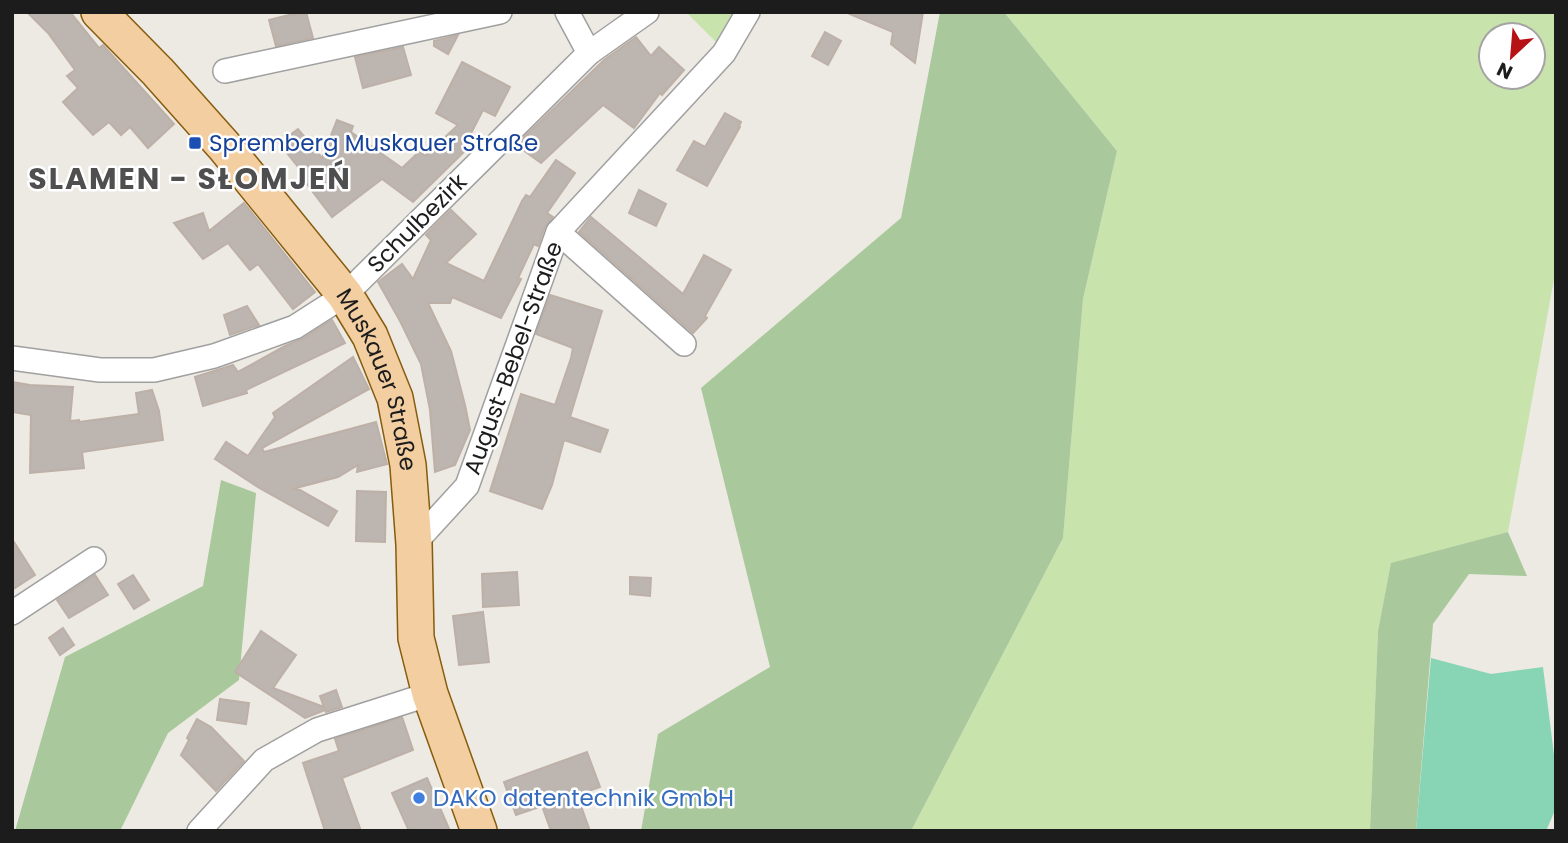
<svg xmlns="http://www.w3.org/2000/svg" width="1568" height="843" font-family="Poppins,sans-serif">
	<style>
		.grass { fill: #c9e3ad; fill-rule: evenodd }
		.forest { fill: #a9c89b }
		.pitch { fill: #87d5b5 }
		.building { fill: #bdb5b0; stroke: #bdb0a7; stroke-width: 2 }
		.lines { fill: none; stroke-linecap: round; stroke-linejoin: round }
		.minor-casing { stroke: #a0a0a0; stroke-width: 26 }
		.primary-casing { stroke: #875c0d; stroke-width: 38 }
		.minor { stroke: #fff; stroke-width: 23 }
		.primary { stroke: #f3cea1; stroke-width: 35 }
		.transit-dot { fill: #1a4fb4; stroke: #fff; stroke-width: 2.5 }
		.shop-dot { fill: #3f7fe0; stroke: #fff; stroke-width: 2.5 }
		.labels { text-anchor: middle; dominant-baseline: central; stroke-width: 5; stroke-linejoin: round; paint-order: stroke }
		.transit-label { font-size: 23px; fill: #164399; stroke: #fff; text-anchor: start }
		.street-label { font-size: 23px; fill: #1c1c1c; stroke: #fff }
		.shop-label { font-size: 23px; fill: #366cbe; stroke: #fff; text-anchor: start }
		.district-label { font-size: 30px; font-weight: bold; letter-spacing: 2px; fill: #4f4f4f; stroke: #fff }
	</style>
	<rect width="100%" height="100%" fill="#ede9e3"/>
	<g class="grass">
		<polygon points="686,12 736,12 716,42"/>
		<path d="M1004 12H1556V268L1508 532 1391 564 1378 631 1370 831H911L1063 538 1083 299 1117 151ZM1491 35H1533V77H1491Z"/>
	</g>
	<g class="forest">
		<polygon points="940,12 1004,12 1117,151 1083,299 1063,538 911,831 641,831 658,734 770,667 701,388 901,218"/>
		<polygon points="221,480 256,493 239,680 168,733 120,831 15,831 65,657 203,586"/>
		<polygon points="1508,532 1527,576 1469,574 1433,624 1416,831 1370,831 1378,631 1391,563"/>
	</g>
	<polygon class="pitch" points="1431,658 1491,674 1543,667 1556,771 1556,808 1546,831 1416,831"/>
	<g class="building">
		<polygon points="27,12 70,12 99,48 103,45 174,124 148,148 130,127 121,135 109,122 93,135 63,102 78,88 67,76 75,70 48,33"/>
		<polygon points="301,12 306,12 313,38 276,46 269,20"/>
		<polygon points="845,12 923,12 915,63 891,44 893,32"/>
		<polygon points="825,32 841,41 828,65 812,56"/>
		<polygon points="458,35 448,54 434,46 434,41"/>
		<polygon points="636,37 651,56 659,47 684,70 662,95 660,93 634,128 603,105 541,163 516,145 604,60"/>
		<polygon points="403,47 411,75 363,88 355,57"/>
		<polygon points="462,62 510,87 495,116 483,110 467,141 472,144 413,202 382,179 332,217 303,179 306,177 279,143 298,129 322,158 337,120 353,126 351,132 402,168 420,151 425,156 430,151 438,150 438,144 458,125 436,113"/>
		<polygon points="725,113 741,122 739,126 740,127 707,186 677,170 694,141 705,147"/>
		<polygon points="556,160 575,173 547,213 553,217 545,227 538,246 534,244 518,278 521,279 501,318 452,297 450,303 428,303 451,351 465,405 470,430 455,465 435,472 430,410 421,364 400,321 378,282 402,264 413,279 431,240 426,235 451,210 476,234 446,263 484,281 522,201 526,195 530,197"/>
		<polygon points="639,190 666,204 656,226 629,213"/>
		<polygon points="244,203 315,292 293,309 258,264 250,270 228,243 203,259 174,223 203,213 209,231"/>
		<polygon points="591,217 683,294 704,255 731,270 705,316 707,318 693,333 579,232"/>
		<polygon points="550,295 602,311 570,417 608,430 600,452 564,440 552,485 542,509 490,491 521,394 555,405 571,358 573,348 536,334"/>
		<polygon points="247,306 259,325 230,335 224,315"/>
		<polygon points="332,320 345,343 246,390 247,393 203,406 195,377 233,365 238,372 285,346 302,339"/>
		<polygon points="353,357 369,389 262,448 264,452 376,422 387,464 357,472 358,465 338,477 292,489 300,490 337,511 328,526 261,489 215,459 226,442 248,456 275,417 273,413"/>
		<polygon points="12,382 30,385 73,387 70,421 79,420 79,422 139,414 136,393 152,390 159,411 163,440 82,452 84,468 30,473 31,415 12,412"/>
		<polygon points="357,491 386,492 385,542 356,541"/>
		<polygon points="12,539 35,575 12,590"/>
		<polygon points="517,572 519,605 483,607 482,574"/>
		<polygon points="95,575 108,595 69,618 57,600"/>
		<polygon points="133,575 149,600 134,609 118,584"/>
		<polygon points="630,577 651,578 650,596 630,594"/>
		<polygon points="483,612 489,662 459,665 453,616"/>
		<polygon points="63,628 74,645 60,655 49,638"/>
		<polygon points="261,631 296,655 273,688 324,707 320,696 336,690 342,707 326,712 325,710 305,718 235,672"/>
		<polygon points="220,699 249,703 246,724 217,720"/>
		<polygon points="402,717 413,750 342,778 361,831 325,831 303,763 339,751 335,739"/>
		<polygon points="197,719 211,727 244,761 216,791 181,755 189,740 187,738"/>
		<polygon points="587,752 600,787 577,795 590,831 551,831 542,806 516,815 504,782"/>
		<polygon points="427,778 450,831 409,831 392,793"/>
	</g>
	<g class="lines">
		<defs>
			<g id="minor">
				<polyline points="567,12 589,53"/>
				<polyline points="225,71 500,12"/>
				<polyline points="558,232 684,344"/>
				<polyline points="12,358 100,370 154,370 214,356 295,327 345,295 589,53 647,12"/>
				<polyline points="414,544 467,486 558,232 724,53 748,12"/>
				<polyline points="12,613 94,559"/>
				<polyline points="199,831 264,760 317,730 430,694"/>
			</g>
			<g id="primary">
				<path id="s1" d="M99 12 158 72 224 146 345 295 370 336 395 398 408 465 414 544 416 638 430 694 479 831"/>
			</g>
		</defs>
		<use href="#minor" class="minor-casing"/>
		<use href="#primary" class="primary-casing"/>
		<use href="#minor" class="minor"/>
		<use href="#primary" class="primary"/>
	</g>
	<rect class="transit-dot" x="188" y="136" width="14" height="14" rx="3.5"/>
	<circle class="shop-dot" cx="419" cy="798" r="7"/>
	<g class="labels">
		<g class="transit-label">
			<text x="209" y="143">Spremberg Muskauer Straße</text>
		</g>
		<g class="street-label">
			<text transform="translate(417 223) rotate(-45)">Schulbezirk</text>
			<text transform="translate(513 358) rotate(-70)">August-Bebel-Straße</text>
			<text stroke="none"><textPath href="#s1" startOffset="467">Muskauer Straße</textPath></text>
		</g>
		<g class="shop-label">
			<text x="433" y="798">DAKO datentechnik GmbH</text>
		</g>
		<g class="district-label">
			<text x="190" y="178">SLAMEN - SŁOMJEŃ</text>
		</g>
	</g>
	<rect width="1568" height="843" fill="none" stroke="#1c1c1c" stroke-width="28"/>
	<g transform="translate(1512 56) rotate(206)"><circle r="33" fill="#ffffff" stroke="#a4a4a4" stroke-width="2"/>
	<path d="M0-5L12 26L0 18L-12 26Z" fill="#b61216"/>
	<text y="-10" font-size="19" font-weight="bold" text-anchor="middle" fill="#1c1c1c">N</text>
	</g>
</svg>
